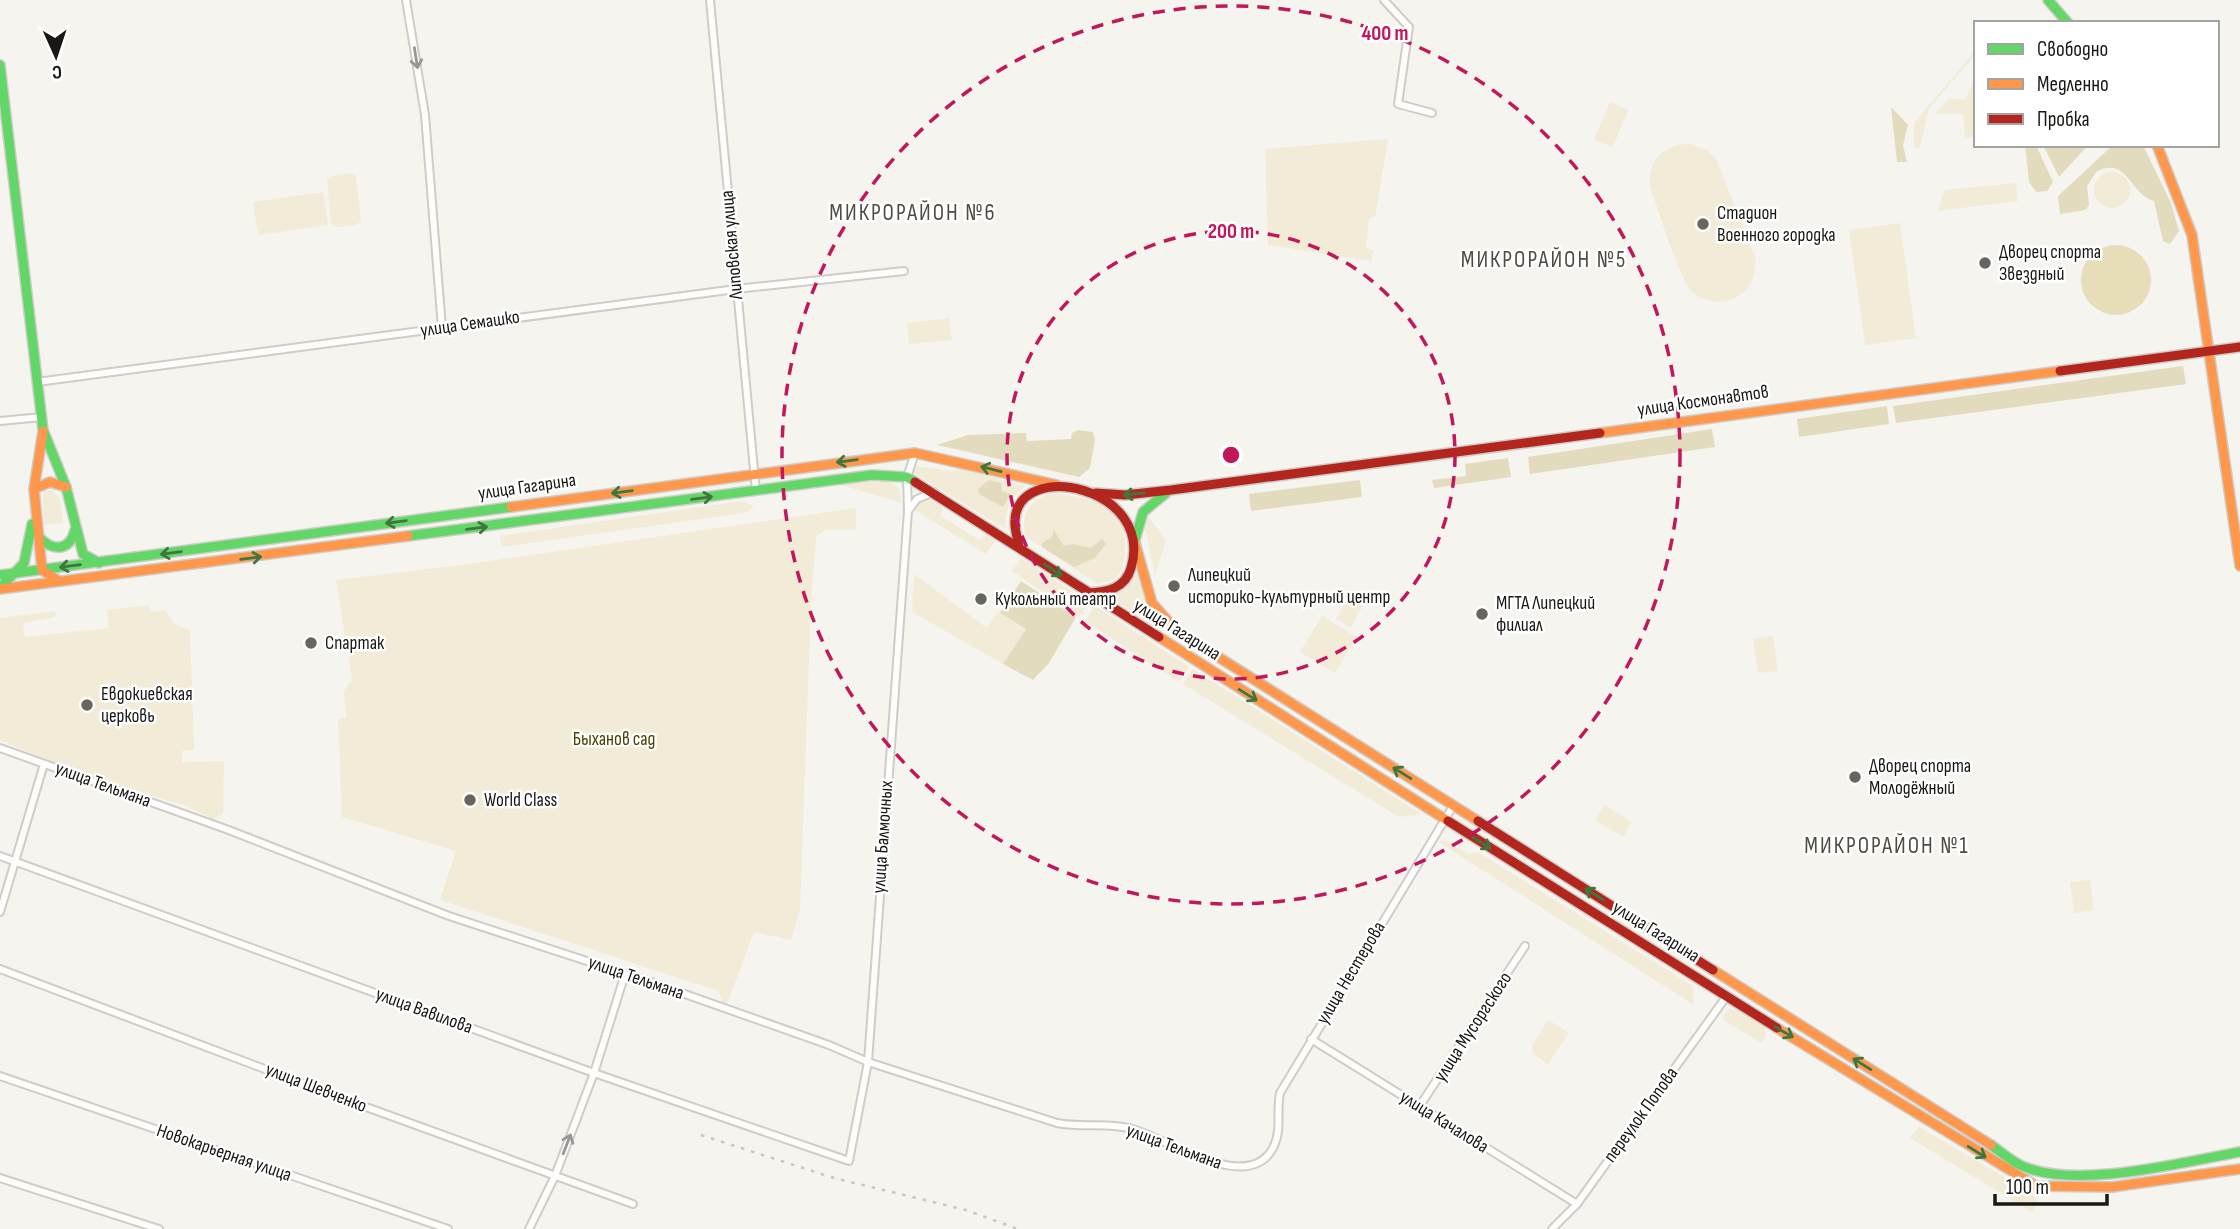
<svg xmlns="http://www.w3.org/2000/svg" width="2240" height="1229" font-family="'Sofia Sans Condensed',sans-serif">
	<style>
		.green { fill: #f2ebd7 }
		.forest { fill: #e3dbbe }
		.water { fill: #e7ddb9 }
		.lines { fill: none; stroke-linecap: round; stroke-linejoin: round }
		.street-casing { stroke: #cecdc8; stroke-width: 10 }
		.fast-casing { stroke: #cecdc8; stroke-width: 12 }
		.slow-casing { stroke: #cecdc8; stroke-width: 12 }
		.jam-casing { stroke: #cecdc8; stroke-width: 12 }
		.street { stroke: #fefdfc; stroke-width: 6 }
		.fast { stroke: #63d668; stroke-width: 9 }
		.slow { stroke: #ff974d; stroke-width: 9 }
		.jam { stroke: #b3261e; stroke-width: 9 }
		.rail { stroke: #c6c6c4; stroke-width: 2.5; stroke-dasharray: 3.5 7; stroke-linecap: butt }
		.oneway { stroke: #979694 }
		.oneway2 { stroke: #3e773e }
		.ring { fill: none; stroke: #c2185b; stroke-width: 3.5; stroke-dasharray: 12 9 }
		.poi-dot { fill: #666560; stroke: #fff; stroke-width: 2.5 }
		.labels { text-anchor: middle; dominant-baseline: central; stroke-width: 5; stroke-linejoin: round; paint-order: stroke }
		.poi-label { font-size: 19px; fill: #191814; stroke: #fff; text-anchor: start }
		.street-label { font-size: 19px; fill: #191814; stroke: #fff }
		.park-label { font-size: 19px; fill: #504102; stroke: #fff }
		.quarter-label { font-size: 23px; letter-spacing: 2px; fill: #4f4c42; stroke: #fff }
		.centre { fill: #c2185b; stroke: #fff; stroke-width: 3.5 }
		.ring-label { font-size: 21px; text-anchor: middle; font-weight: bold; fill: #c2185b; stroke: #fff; stroke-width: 5; stroke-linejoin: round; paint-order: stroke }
	</style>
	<rect width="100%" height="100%" fill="#f6f4ee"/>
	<g class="green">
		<polygon points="1976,50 1976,54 1929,108 1920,148 1914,148 1914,123"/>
		<polygon points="1976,76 1973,137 1965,137 1963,114 1935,114 1949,98 1965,100"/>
		<polygon points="1610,102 1628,110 1613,147 1594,140"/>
		<polygon points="1388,139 1375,217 1369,218 1366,248 1374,250 1371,261 1268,245 1265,149"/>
		<path d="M1691 144 1707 150 1717 161 1756 260C1755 278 1750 292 1733 299 1719 305 1698 301 1689 288 1675 266 1660 214 1650 187 1647 161 1665 143 1691 144Z"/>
		<circle cx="2112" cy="190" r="18"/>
		<polygon points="352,173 356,176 361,221 357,225 336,227 331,224 327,179 331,176"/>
		<polygon points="2016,183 2018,201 1937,211 1945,190"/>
		<polygon points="323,192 328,225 258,235 253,202"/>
		<polygon points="1900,223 1916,338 1865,345 1849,230"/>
		<polygon points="949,318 952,340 909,344 907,323"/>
		<path d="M915 466 952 471 960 469 1026 486C1009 498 1006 509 1005 529L911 471Z"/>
		<polygon points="886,481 899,488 902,503 838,484"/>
		<polygon points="51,490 60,498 63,523 44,525 43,493"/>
		<path d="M1058 493C1095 502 1128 503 1125 550 1124 564 1124 571 1113 580L1096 583 1025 536C1020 511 1033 495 1058 493Z"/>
		<polygon points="929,499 942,507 941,516 979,540 986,535 995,541 986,554 913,509 920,502"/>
		<polygon points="742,501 754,507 744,513 502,547 500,536"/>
		<polygon points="856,508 856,530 826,530 816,536 811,603 800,909 791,940 754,932 727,1004 722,1002 719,991 440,900 456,851 342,817 338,719 346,718 344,691 352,679 336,580 468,564"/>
		<polygon points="1147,515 1166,540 1155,575 1145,529"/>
		<polygon points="1021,558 1089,602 1079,617 1012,571"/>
		<path d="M1137 572 1148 606 1160 628 1109 597C1123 592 1131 586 1137 572Z"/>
		<polygon points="914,574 987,628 998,611 1026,629 1003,664 912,612"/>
		<polygon points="1352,590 1367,598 1351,627 1336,619"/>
		<polygon points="149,605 151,612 165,610 175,625 190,630 194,750 182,751 182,762 224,761 223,813 213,819 186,806 76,773 0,740 0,618 55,611 56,617 23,623 25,637 109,628 107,610"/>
		<polygon points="1095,606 1189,667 1179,682 1085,621"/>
		<polygon points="1322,616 1357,637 1335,673 1300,652"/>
		<polygon points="1773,636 1778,671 1758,673 1753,639"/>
		<polygon points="1193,669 1421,814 1399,817 1183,684"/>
		<polygon points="1604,805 1632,822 1623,837 1595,820"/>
		<polygon points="1437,841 1448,841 1468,854 1478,852 1693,986 1694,1005"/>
		<polygon points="2090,880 2094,910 2074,913 2070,882"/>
		<polygon points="1728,1009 1737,1010 1765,1028 1766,1036 1761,1043 1722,1019"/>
		<polygon points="1548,1020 1569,1033 1548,1064 1533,1054 1532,1046"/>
		<polygon points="1919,1127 2030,1192 2038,1200 2032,1212 1910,1138"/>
	</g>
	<g class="forest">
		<polygon points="1891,107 1908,125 1903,145 1907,162 1897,162"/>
		<polygon points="2025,145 2036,145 2053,182 2047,191 2036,192 2029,182"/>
		<polygon points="2043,145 2088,145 2059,177"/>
		<path d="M2113 145H2143L2171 203 2179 231 2170 244 2163 241 2154 201C2129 194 2128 155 2096 172L2087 186 2089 205 2085 210 2060 214 2058 196Z"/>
		<polygon points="2183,366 2186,384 1896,423 1893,406"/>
		<polygon points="1887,406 1889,424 1799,437 1797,419"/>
		<polygon points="1712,429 1715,447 1530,474 1528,457"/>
		<polygon points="1078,430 1093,432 1095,440 1090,468 1079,477 937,445 968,435 1026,433 1027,441 1071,439 1072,433"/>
		<polygon points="1508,458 1511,477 1434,488 1432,480 1466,476 1465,464"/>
		<polygon points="989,480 1001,483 1002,491 1011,494 1003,507 979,494 978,489"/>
		<polygon points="1360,480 1362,497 1251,511 1249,494"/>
		<polygon points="1054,530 1064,546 1073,544 1091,548 1102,539 1106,544 1095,558 1074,567 1042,547 1042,543 1052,537"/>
		<polygon points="1021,581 1076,617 1049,663 1033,680 1003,664 1026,629 1000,613"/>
	</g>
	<circle class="water" cx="2116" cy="280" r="35"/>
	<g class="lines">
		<defs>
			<g id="street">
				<polyline points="406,0 425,115 442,328"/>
				<polyline points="710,0 756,491"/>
				<polyline points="1384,0 1409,27 1398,104 1432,113"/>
				<polyline points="37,382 736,289 904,271"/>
				<polyline points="0,421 42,417"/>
				<polyline points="908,511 917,499 934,492"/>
				<path d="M0 748 226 829 449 916 648 981 829 1045 868 1062 1057 1123C1082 1128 1109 1122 1132 1129 1167 1138 1250 1197 1274 1146 1282 1129 1276 1111 1280 1093L1453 806"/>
				<polyline points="0,856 594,1073 849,1161 868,1062 908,511 907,477 915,453"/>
				<polyline points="0,912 44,764"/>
				<polyline points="0,969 344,1099 633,1204"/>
				<polyline points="1311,1039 1577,1204"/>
				<polyline points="0,1076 448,1229"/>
				<polyline points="1419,1107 1525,946"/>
				<polyline points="0,1178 159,1229"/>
				<polyline points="529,1229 555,1176 594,1073 625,974"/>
				<polyline points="1552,1229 1577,1204 1726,997"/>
			</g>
			<g id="fast">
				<polyline points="2048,0 2068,23"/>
				<polyline points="0,65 43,430 66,487 83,554 99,563"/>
				<polyline points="408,536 872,475 907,477 915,482"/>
				<path d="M39 537C53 552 70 551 75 530"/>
				<polyline points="1135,540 1143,512 1166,493"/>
				<polyline points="0,575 511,507"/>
				<polyline points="0,588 24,563 32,524"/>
				<path d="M1991 1145C2001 1152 2011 1161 2022 1166 2077 1190 2182 1162 2240 1152"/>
			</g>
			<g id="slow">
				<polyline points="2157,145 2192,235 2240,566"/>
				<polyline points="43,431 34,489 42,570 59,581"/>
				<polyline points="1600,433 2060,371"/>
				<polyline points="34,489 50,482 66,487"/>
				<polyline points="511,507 915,453 1057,485"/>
				<polyline points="1135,543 1152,603 1177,631 1478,821"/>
				<polyline points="0,589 408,536"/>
				<polyline points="1159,637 1448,821"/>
				<polyline points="1713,970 1991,1145"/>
				<polyline points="1777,1028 2036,1186 2112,1187 2240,1169"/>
			</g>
			<g id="jam">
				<polyline points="2060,371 2240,347"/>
				<polyline points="915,482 1159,637"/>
				<polyline points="1096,493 1125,495 1171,490 1600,433"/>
				<path d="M1019 547C1018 539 1014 529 1015 520 1018 459 1155 486 1131 568 1125 589 1107 592 1088 593"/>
				<polyline points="1448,821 1777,1028"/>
				<polyline points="1478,821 1713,970"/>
			</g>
		</defs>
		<use href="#street" class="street-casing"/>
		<use href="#fast" class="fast-casing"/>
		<use href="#slow" class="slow-casing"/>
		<use href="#jam" class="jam-casing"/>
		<use href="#street" class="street"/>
		<use href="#fast" class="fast"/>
		<use href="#slow" class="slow"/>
		<use href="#jam" class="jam"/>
		<polyline class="rail" points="701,1135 834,1178 966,1210 1018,1229"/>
	</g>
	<defs><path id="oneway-shaft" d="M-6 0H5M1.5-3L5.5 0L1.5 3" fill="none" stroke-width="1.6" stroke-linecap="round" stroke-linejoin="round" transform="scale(1.75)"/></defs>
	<g class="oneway">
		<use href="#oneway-shaft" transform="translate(416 58) rotate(81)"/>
		<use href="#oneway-shaft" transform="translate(567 1144) rotate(-69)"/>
	</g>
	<g class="oneway2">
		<use href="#oneway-shaft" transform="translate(847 461) rotate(172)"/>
		<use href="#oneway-shaft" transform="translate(991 469) rotate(-166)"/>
		<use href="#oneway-shaft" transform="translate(622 492) rotate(172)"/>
		<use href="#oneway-shaft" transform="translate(1134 494) rotate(174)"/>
		<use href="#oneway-shaft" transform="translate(702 498) rotate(-8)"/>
		<use href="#oneway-shaft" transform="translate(396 522) rotate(172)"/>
		<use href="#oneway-shaft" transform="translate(477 528) rotate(-8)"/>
		<use href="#oneway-shaft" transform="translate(171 553) rotate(172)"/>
		<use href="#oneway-shaft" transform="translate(251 558) rotate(-7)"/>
		<use href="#oneway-shaft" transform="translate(70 566) rotate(173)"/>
		<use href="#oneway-shaft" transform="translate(1053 570) rotate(34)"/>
		<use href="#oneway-shaft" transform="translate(1248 695) rotate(32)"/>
		<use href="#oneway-shaft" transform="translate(1402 773) rotate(-148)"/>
		<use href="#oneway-shaft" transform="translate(1482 843) rotate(32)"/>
		<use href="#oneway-shaft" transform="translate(1594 894) rotate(-148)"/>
		<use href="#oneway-shaft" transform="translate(1784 1032) rotate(30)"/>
		<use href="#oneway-shaft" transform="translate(1862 1064) rotate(-148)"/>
		<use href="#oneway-shaft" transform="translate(1977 1152) rotate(32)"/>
	</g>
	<g class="ring">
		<circle cx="1231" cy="455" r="224"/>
		<circle cx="1231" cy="455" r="449"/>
	</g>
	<g class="poi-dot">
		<circle cx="1703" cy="224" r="7"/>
		<circle cx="1985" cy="263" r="7"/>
		<circle cx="1174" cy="586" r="7"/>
		<circle cx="981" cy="599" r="7"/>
		<circle cx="1482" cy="614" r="7"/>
		<circle cx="311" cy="643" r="7"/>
		<circle cx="87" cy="705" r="7"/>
		<circle cx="1855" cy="777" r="7"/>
		<circle cx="470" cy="800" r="7"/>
	</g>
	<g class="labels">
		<g class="poi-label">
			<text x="1717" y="213">Стадион<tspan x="1717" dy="22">Военного городка</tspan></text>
			<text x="1999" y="252">Дворец спорта<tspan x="1999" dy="22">Звездный</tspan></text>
			<text x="1188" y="575">Липецкий<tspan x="1188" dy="22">историко-культурный центр</tspan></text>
			<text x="995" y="599">Кукольный театр</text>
			<text x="1496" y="603">МГТА Липецкий<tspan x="1496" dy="22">филиал</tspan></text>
			<text x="325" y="643">Спартак</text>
			<text x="101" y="694">Евдокиевская<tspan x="101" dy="22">церковь</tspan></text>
			<text x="1869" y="766">Дворец спорта<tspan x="1869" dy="22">Молодёжный</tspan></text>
			<text x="484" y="800">World Class</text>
		</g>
		<g class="street-label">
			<text transform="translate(732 245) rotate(-95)">Липовская улица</text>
			<text transform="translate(470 324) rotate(-8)">улица Семашко</text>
			<text transform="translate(1703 401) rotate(-8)">улица Космонавтов</text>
			<text transform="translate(527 487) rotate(-8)">улица Гагарина</text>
			<text transform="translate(1177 630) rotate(32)">улица Гагарина</text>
			<text transform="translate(103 785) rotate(20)">улица Тельмана</text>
			<text transform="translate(883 837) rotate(-86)">улица Балмочных</text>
			<text transform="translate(1656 932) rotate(32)">улица Гагарина</text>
			<text transform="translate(1351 973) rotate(-59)">улица Нестерова</text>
			<text transform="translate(636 978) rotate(19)">улица Тельмана</text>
			<text transform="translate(424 1011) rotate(20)">улица Вавилова</text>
			<text transform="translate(1473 1027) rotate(-57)">улица Мусоргского</text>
			<text transform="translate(316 1088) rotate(21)">улица Шевченко</text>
			<text transform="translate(1641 1115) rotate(-54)">переулок Попова</text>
			<text transform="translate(1444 1122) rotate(32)">улица Качалова</text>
			<text transform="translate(1174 1147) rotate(20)">улица Тельмана</text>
			<text transform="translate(224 1153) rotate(19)">Новокарьерная улица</text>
		</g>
		<g class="park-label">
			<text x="614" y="739">Быханов сад</text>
		</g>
		<g class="quarter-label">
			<text x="913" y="213">МИКРОРАЙОН №6</text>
			<text x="1544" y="260">МИКРОРАЙОН №5</text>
			<text x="1887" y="846">МИКРОРАЙОН №1</text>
		</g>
	</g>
	<circle cx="1231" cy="455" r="10" class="centre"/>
	<g class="ring-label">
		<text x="1385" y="40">400 m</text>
		<text x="1231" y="238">200 m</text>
	</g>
	<rect x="1974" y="21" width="245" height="126" fill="#ffffff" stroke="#a3a3a1" stroke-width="2"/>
	<rect x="1988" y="44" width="35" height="10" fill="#63d668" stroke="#a3a3a1" stroke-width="2"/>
	<text x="2037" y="56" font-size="21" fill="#191814">Свободно</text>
	<rect x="1988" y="79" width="35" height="10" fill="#ff974d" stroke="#a3a3a1" stroke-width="2"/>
	<text x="2037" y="91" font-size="21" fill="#191814">Медленно</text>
	<rect x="1988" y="114" width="35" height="10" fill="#b3261e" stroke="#a3a3a1" stroke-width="2"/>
	<text x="2037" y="126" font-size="21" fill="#191814">Пробка</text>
	<g transform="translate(56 56) rotate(177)" stroke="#ffffff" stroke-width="5" paint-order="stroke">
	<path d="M0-5L12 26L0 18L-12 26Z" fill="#191814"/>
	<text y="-10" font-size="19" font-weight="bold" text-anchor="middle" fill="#191814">С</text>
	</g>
	<path d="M1995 1194v10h112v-10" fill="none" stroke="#191814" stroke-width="3.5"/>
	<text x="2006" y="1194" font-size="21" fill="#191814" stroke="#ffffff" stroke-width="5" paint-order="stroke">100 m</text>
</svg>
